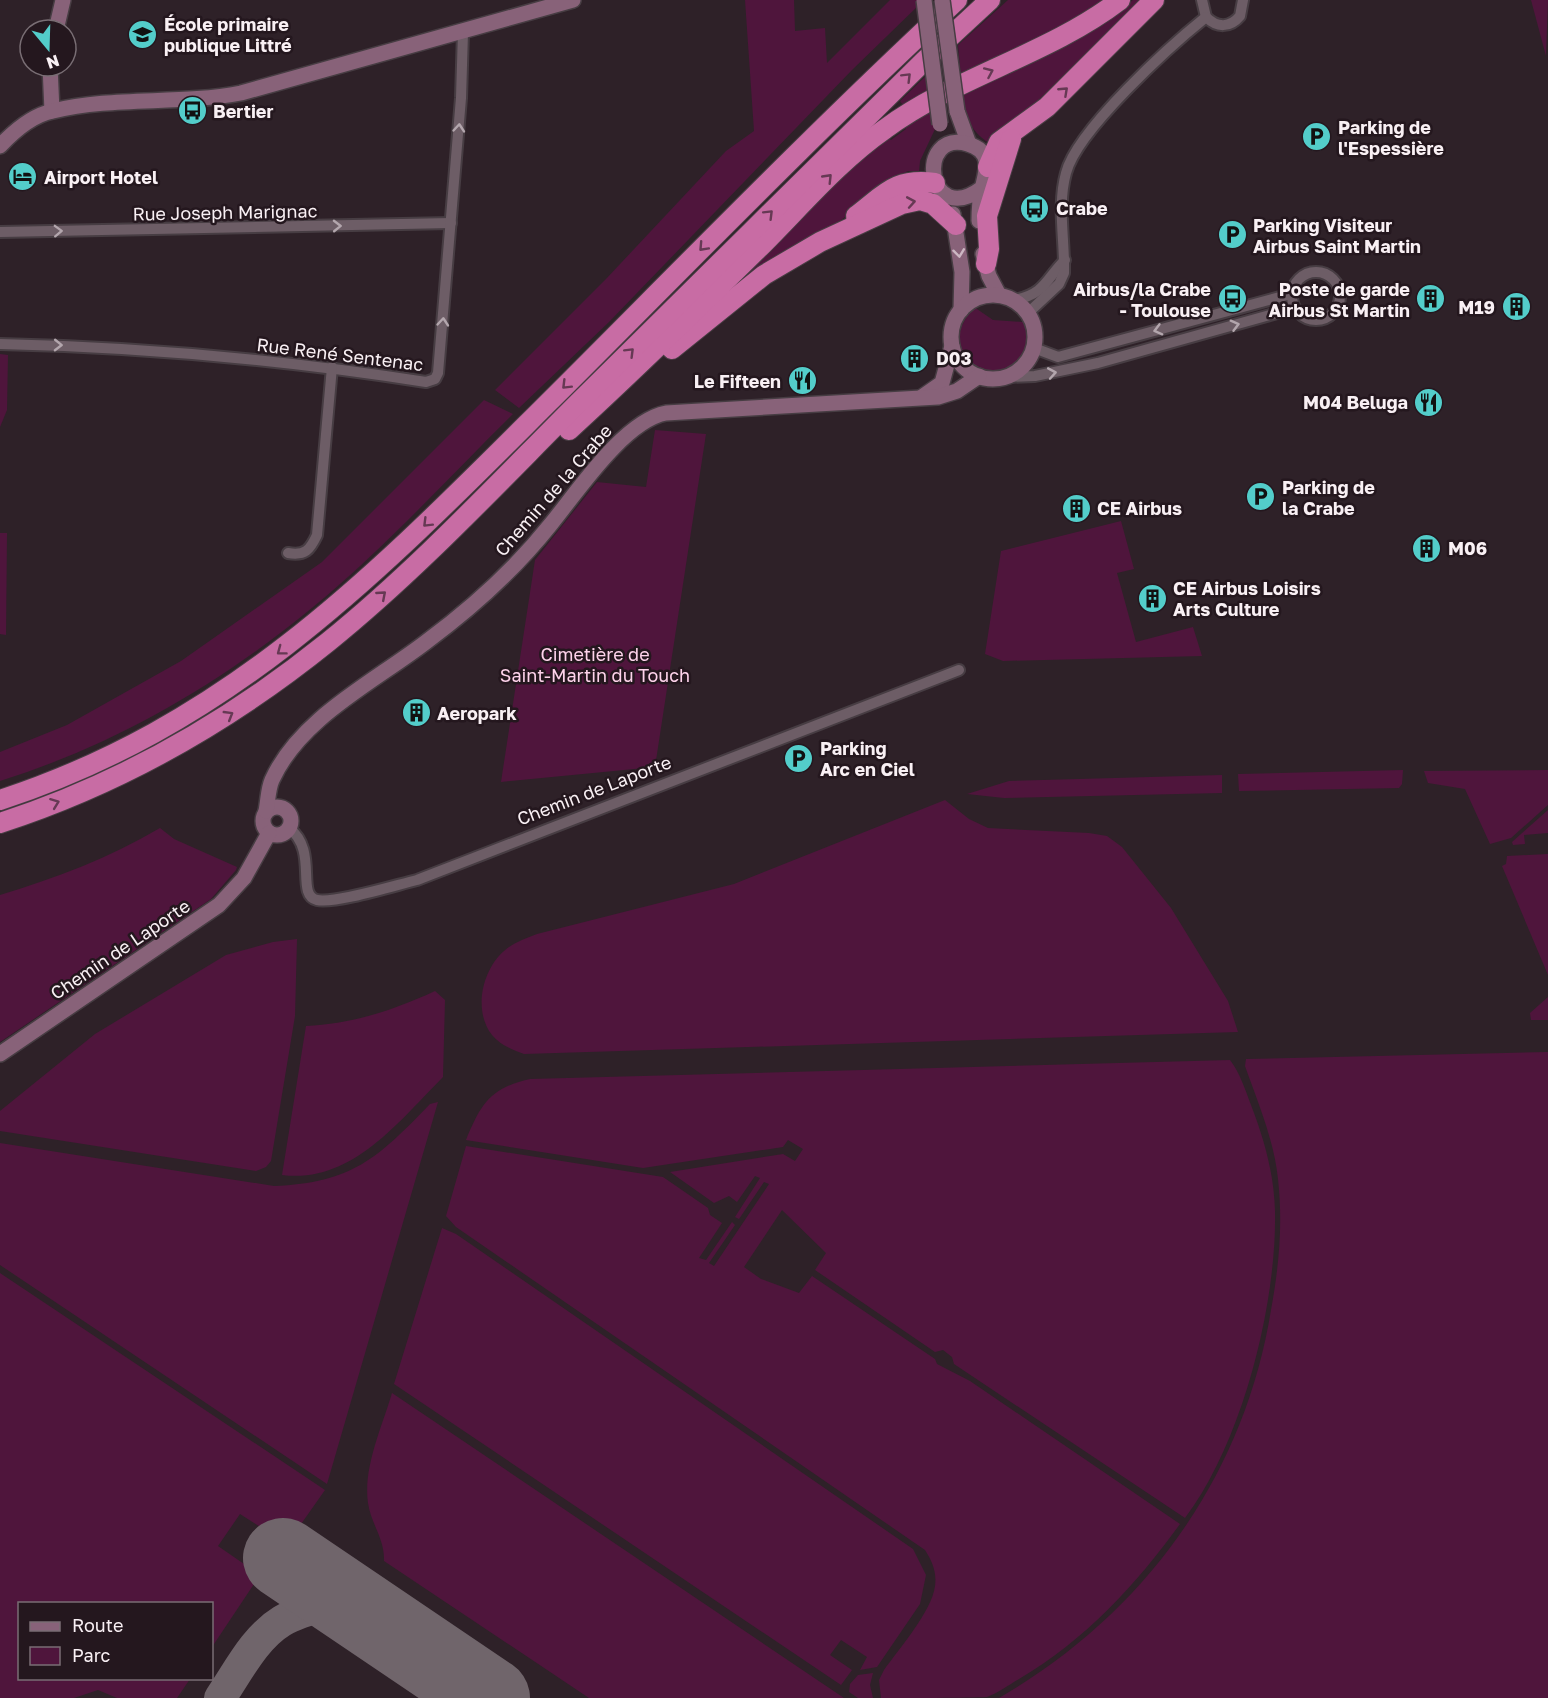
<svg xmlns="http://www.w3.org/2000/svg" width="1548" height="1698" font-family="'Golos Text',sans-serif">
	<style>
		.green { fill: #4f153c }
		.lines { fill: none; stroke-linecap: round; stroke-linejoin: round }
		.taxiway { stroke: #70656b; stroke-width: 32 }
		.runway { stroke: #70656b; stroke-width: 80 }
		.street-casing { stroke: #473d43; stroke-width: 14 }
		.secondary-casing { stroke: #473d43; stroke-width: 18 }
		.highway-casing { stroke: #473d43; stroke-width: 22 }
		.street { stroke: #6d5d66; stroke-width: 10 }
		.secondary { stroke: #886279; stroke-width: 15 }
		.highway { stroke: #c86ca4; stroke-width: 20 }
		.secondary-bridge-casing { stroke: #473d43; stroke-width: 18; stroke-linecap: butt }
		.secondary-bridge { stroke: #886279; stroke-width: 15 }
		.oneway { stroke: #663954 }
		.oneway2 { stroke: #b3a6ad }
		.oneway3 { stroke: #ccb7c3 }
		.labels { text-anchor: middle; dominant-baseline: central; stroke-width: 5; stroke-linejoin: round; paint-order: stroke }
		.poi-label { font-size: 18px; font-weight: bold; fill: #f9f0f4; stroke: #24171e; text-anchor: start }
		.street-label { font-size: 18px; fill: #f9f0f4; stroke: #24171e }
		.park-label { font-size: 18px; fill: #fed3eb; stroke: #24171e }
	</style>
	<rect width="100%" height="100%" fill="#2e2128"/>
	<g class="green">
		<polygon points="745,0 794,0 795,31 825,28 827,63 890,0 920,0 921,3 852,70 609,322 519,408 495,390 606,279 726,151 754,131"/>
		<polygon points="1008,0 1110,0 961,77 958,45"/>
		<path d="M1133 0H1139C1093 52 1042 98 989 143 969 130 965 115 962 92L1113 15Z"/>
		<polygon points="1531,0 1548,0 1546,56"/>
		<polygon points="929,73 932,93 905,108 900,101"/>
		<polygon points="934,107 936,127 920,161 919,171 908,171 891,179 834,226 736,290 732,284 858,160 887,137 891,140 906,129 904,125"/>
		<path d="M974 307 993 320 1023 322 1025 325C1042 400 917 374 974 307Z"/>
		<polygon points="0,354 8,355 7,410 0,427"/>
		<path d="M484 400 513 414C447 479 384 549 313 607 220 684 115 745 0 781V752L67 725 181 661 322 562Z"/>
		<polygon points="655,430 706,434 655,767 501,782 535,560 597,482 646,487"/>
		<polygon points="1121,521 1134,569 1117,573 1136,642 1193,627 1202,656 1003,661 985,654 1001,551"/>
		<polygon points="0,533 7,533 6,635 0,634"/>
		<polygon points="1403,770 1402,784 1399,788 1239,791 1238,774"/>
		<polygon points="1548,770 1548,805 1511,838 1490,844 1465,789 1428,783 1424,771"/>
		<polygon points="1222,775 1222,793 1004,798 967,794 1009,781"/>
		<path d="M945 800 969 819 988 828 1089 833 1107 836 1122 847 1171 908 1228 1001 1238 1032 524 1054C513 1050 500 1045 492 1035 473 1011 482 970 504 951 514 942 525 939 537 934L734 884Z"/>
		<polygon points="1548,810 1548,833 1524,835 1525,844 1513,845 1512,842"/>
		<path d="M160 828 174 839 237 867 236 870 211 899 0 1042V895C56 878 109 858 160 828Z"/>
		<polygon points="1548,854 1548,975 1502,866 1506,864 1507,856"/>
		<polygon points="297,939 295,1016 271,1161 266,1167 256,1171 0,1131 0,1111 95,1034 226,955 273,942"/>
		<path d="M435 991 445 1000 443 1077C399 1121 352 1184 282 1175L306 1026C352 1024 394 1010 435 991Z"/>
		<polygon points="1548,997 1548,1020 1531,1020 1530,1013"/>
		<path d="M1548 1052V1698H999C1144 1614 1244 1477 1271 1310 1279 1266 1283 1224 1278 1179 1274 1140 1258 1103 1245 1066L1246 1059Z"/>
		<path d="M1230 1060C1240 1073 1245 1089 1251 1105 1264 1139 1274 1173 1275 1211 1277 1304 1242 1443 1185 1518L954 1364 952 1357 943 1350 935 1352 815 1270 826 1253 782 1210 744 1267 761 1279 799 1293 812 1276 935 1359 937 1364 970 1381 1180 1524C1136 1585 1085 1640 1019 1679 1009 1685 998 1693 987 1697 971 1698 903 1698 881 1698L879 1680 884 1670C899 1649 932 1611 935 1586 937 1572 932 1561 925 1550L456 1227 446 1216 466 1146 663 1177 708 1208 710 1215 722 1223 699 1258 706 1260 732 1222 735 1225 709 1263 714 1266 769 1184 764 1182 739 1219 735 1217 760 1178 755 1176 737 1202 729 1196 714 1203 670 1172 783 1154 795 1161 803 1149 788 1140 783 1147 643 1168 466 1140C481 1104 490 1088 530 1079Z"/>
		<path d="M438 1102 327 1484 0 1265V1143L274 1186C352 1183 378 1158 430 1104Z"/>
		<polygon points="442,1228 456,1234 913,1549 926,1575 920,1604 877,1667 860,1670 867,1657 841,1640 830,1655 852,1670 841,1685 394,1384"/>
		<polygon points="0,1273 325,1490 287,1544 240,1514 218,1546 260,1575 212,1647 212,1604 20,1604 20,1678 190,1679 177,1698 117,1698 98,1690 74,1698 0,1698"/>
		<path d="M392 1393 844 1698H589L384 1561C385 1539 371 1524 368 1503 363 1467 382 1427 392 1393Z"/>
		<polygon points="873,1673 870,1685 873,1698 858,1698 849,1692 850,1684 858,1675"/>
	</g>
	<g class="lines">
		<path class="taxiway" d="M220 1698C238 1672 254 1638 282 1621 300 1610 324 1606 344 1600"/>
		<polyline class="runway" points="283,1558 490,1698"/>
		<defs>
			<g id="street">
				<path d="M1202 0 1206 17C1217 28 1230 28 1240 16L1243 0"/>
				<polyline points="0,232 451,223"/>
				<circle cx="1316" cy="296" r="24"/>
				<path d="M1015 300C1046 293 1045 280 1065 260"/>
				<path d="M1028 313 1059 284 1064 273C1065 240 1057 206 1066 173 1077 130 1170 46 1206 17"/>
				<path d="M0 344C143 347 285 360 426 382L435 379 438 373 461 98 463 32"/>
				<polyline points="1034,348 1058,357 1291,294"/>
				<polyline points="1005,377 1035,376 1098,363 1295,308"/>
				<path d="M288 553C305 556 310 550 317 535L332 367"/>
				<path d="M289 828C319 851 295 895 317 900 335 904 396 885 417 880L959 670"/>
			</g>
			<g id="secondary">
				<polyline points="56,30 63,0"/>
				<polyline points="50,66 52,111"/>
				<polyline points="957,111 969,144"/>
				<path d="M0 146C14 131 33 115 53 111 113 96 180 105 241 93L573 0"/>
				<polyline points="953,214 962,272 961,310"/>
				<path d="M979 221C979 211 980 198 982 189 986 171 994 152 968 144 915 128 926 230 982 188"/>
				<polyline points="983,254 989,276 999,295"/>
				<circle cx="993" cy="337" r="42"/>
				<polyline points="922,397 942,383 952,346"/>
				<circle cx="277" cy="821" r="14"/>
				<path d="M266 811C268 801 268 789 272 780 300 718 374 682 426 642 472 608 516 568 551 524 578 491 624 421 666 413L938 397 957 391 979 376"/>
				<polyline points="0,1054 219,905 244,878 269,833"/>
			</g>
			<g id="highway">
				<polyline points="988,167 999,142 1047,107 1154,0"/>
				<path d="M856 216C886 193 895 178 935 183"/>
				<polyline points="986,264 989,249 987,216 1011,139"/>
				<polyline points="672,349 764,275 820,242 902,204 920,200 933,204 956,225"/>
				<path d="M569 430C635 370 699 307 763 244 802 205 839 161 885 129 957 76 1048 55 1120 0"/>
				<path d="M0 800C238 722 384 566 556 395 689 262 819 128 957 0"/>
				<path d="M0 823C120 784 230 721 328 642 417 570 497 484 578 403 694 289 808 175 924 61L990 0"/>
			</g>
		</defs>
		<use href="#street" class="street-casing"/>
		<use href="#secondary" class="secondary-casing"/>
		<use href="#highway" class="highway-casing"/>
		<use href="#street" class="street"/>
		<use href="#secondary" class="secondary"/>
		<use href="#highway" class="highway"/>
		<defs>
			<g id="secondary-bridge">
				<polyline points="924,0 940,124"/>
				<polyline points="942,0 957,111"/>
			</g>
		</defs>
		<use href="#secondary-bridge" class="secondary-bridge-casing"/>
		<use href="#secondary-bridge" class="secondary-bridge"/>
	</g>
	<defs><path id="oneway-chevron" d="M-2-3.5L2.5 0L-2 3.5" fill="none" stroke-width="1.6" stroke-linecap="round" stroke-linejoin="round" transform="scale(1.5)"/></defs>
	<g class="oneway">
		<use href="#oneway-chevron" transform="translate(989 72) rotate(-24)"/>
		<use href="#oneway-chevron" transform="translate(907 77) rotate(-45)"/>
		<use href="#oneway-chevron" transform="translate(1064 91) rotate(-43)"/>
		<use href="#oneway-chevron" transform="translate(828 178) rotate(-46)"/>
		<use href="#oneway-chevron" transform="translate(911 202) rotate(-10)"/>
		<use href="#oneway-chevron" transform="translate(769 214) rotate(-45)"/>
		<use href="#oneway-chevron" transform="translate(703 247) rotate(133)"/>
		<use href="#oneway-chevron" transform="translate(630 352) rotate(-45)"/>
		<use href="#oneway-chevron" transform="translate(566 385) rotate(135)"/>
		<use href="#oneway-chevron" transform="translate(427 523) rotate(135)"/>
		<use href="#oneway-chevron" transform="translate(382 595) rotate(-41)"/>
		<use href="#oneway-chevron" transform="translate(281 651) rotate(143)"/>
		<use href="#oneway-chevron" transform="translate(229 715) rotate(-31)"/>
		<use href="#oneway-chevron" transform="translate(55 803) rotate(-21)"/>
	</g>
	<g class="oneway2">
		<use href="#oneway-chevron" transform="translate(459 128) rotate(-85)"/>
		<use href="#oneway-chevron" transform="translate(337 226) rotate(-1)"/>
		<use href="#oneway-chevron" transform="translate(58 231) rotate(-2)"/>
		<use href="#oneway-chevron" transform="translate(443 322) rotate(-85)"/>
		<use href="#oneway-chevron" transform="translate(1235 325) rotate(-15)"/>
		<use href="#oneway-chevron" transform="translate(1158 330) rotate(165)"/>
		<use href="#oneway-chevron" transform="translate(58 345) rotate(1)"/>
		<use href="#oneway-chevron" transform="translate(1052 373) rotate(-10)"/>
	</g>
	<use class="oneway3" href="#oneway-chevron" transform="translate(959 253) rotate(83)"/>
	<defs>
		<symbol id="school-disc" viewBox="-11 -11 22 22"><circle r="9.5" fill="#53cdca" stroke="#24171e"/><path d="M0-5L7-2L0 1L-7-2ZM-4 1L0 2.5L4 1V4Q0 6-4 4Z" fill="#111"/></symbol>
		<symbol id="bus-disc" viewBox="-11 -11 22 22"><circle r="9.5" fill="#53cdca" stroke="#24171e"/><path d="M-5-6H5V4H4V6H2V4H-2V6H-4V4H-5ZM-3.5-4V0h7V-4ZM-3.5 1.2v1.5H-2V1.2ZM2 1.2v1.5H3.5V1.2Z" fill="#111"/></symbol>
		<symbol id="parking-disc" viewBox="-11 -11 22 22"><circle r="9.5" fill="#53cdca" stroke="#24171e"/><path d="M-3.5-5.5H1a3.5 3.5 0 0 1 0 7H-1V5.5H-3.5ZM-1-3.4V-.6H.8a1.4 1.4 0 0 0 0-2.8Z" fill="#111"/></symbol>
		<symbol id="hotel-disc" viewBox="-11 -11 22 22"><circle r="9.5" fill="#53cdca" stroke="#24171e"/><path d="M-6-4.5h1.5V1H6V5H4.5V3h-9V5H-6ZM-4 0a1.8 1.8 0 1 1 3.6 0ZM.5 0V-2.5h3Q6-2.5 6 0Z" fill="#111"/></symbol>
		<symbol id="building-disc" viewBox="-11 -11 22 22"><circle r="9.5" fill="#53cdca" stroke="#24171e"/><path d="M-4-6H4V6H1V3H-1V6H-4ZM-2.5-4.3h1.7v1.8h-1.7ZM.8-4.3h1.7v1.8H.8ZM-2.5-1h1.7V.8h-1.7ZM.8-1h1.7V.8H.8Z" fill="#111"/></symbol>
		<symbol id="restaurant-disc" viewBox="-11 -11 22 22"><circle r="9.5" fill="#53cdca" stroke="#24171e"/><path d="M-5-6h1v4h1v-4h1v4h1v-4h1v5L-1.5 .5V6h-2V.5L-5-1ZM5-6V6H3V1.5H1.5Q1.5-4 5-6Z" fill="#111"/></symbol>
	</defs>
	<g fill-rule="evenodd">
		<use href="#school-disc" x="126" y="18" width="33" height="33"/>
		<use href="#bus-disc" x="176" y="94" width="33" height="33"/>
		<use href="#parking-disc" x="1300" y="120" width="33" height="33"/>
		<use href="#hotel-disc" x="6" y="160" width="33" height="33"/>
		<use href="#bus-disc" x="1018" y="192" width="33" height="33"/>
		<use href="#parking-disc" x="1216" y="218" width="33" height="33"/>
		<use href="#bus-disc" x="1216" y="282" width="33" height="33"/>
		<use href="#building-disc" x="1414" y="282" width="33" height="33"/>
		<use href="#building-disc" x="1500" y="290" width="33" height="33"/>
		<use href="#building-disc" x="898" y="342" width="33" height="33"/>
		<use href="#restaurant-disc" x="786" y="364" width="33" height="33"/>
		<use href="#restaurant-disc" x="1412" y="386" width="33" height="33"/>
		<use href="#parking-disc" x="1244" y="480" width="33" height="33"/>
		<use href="#building-disc" x="1060" y="492" width="33" height="33"/>
		<use href="#building-disc" x="1410" y="532" width="33" height="33"/>
		<use href="#building-disc" x="1136" y="582" width="33" height="33"/>
		<use href="#building-disc" x="400" y="696" width="33" height="33"/>
		<use href="#parking-disc" x="782" y="742" width="33" height="33"/>
	</g>
	<g class="labels">
		<g class="poi-label">
			<text x="164" y="24">École primaire<tspan x="164" dy="21">publique Littré</tspan></text>
			<text x="213" y="111">Bertier</text>
			<text x="1338" y="127">Parking de<tspan x="1338" dy="21">l'Espessière</tspan></text>
			<text x="44" y="177">Airport Hotel</text>
			<text x="1056" y="208">Crabe</text>
			<text x="1253" y="225">Parking Visiteur<tspan x="1253" dy="21">Airbus Saint Martin</tspan></text>
			<text x="1211" y="289" text-anchor="end">Airbus/la Crabe<tspan x="1211" dy="21">- Toulouse</tspan></text>
			<text x="1410" y="289" text-anchor="end">Poste de garde<tspan x="1410" dy="21">Airbus St Martin</tspan></text>
			<text x="1495" y="307" text-anchor="end">M19</text>
			<text x="936" y="358">D03</text>
			<text x="781" y="381" text-anchor="end">Le Fifteen</text>
			<text x="1408" y="402" text-anchor="end">M04 Beluga</text>
			<text x="1282" y="487">Parking de<tspan x="1282" dy="21">la Crabe</tspan></text>
			<text x="1097" y="508">CE Airbus</text>
			<text x="1448" y="548">M06</text>
			<text x="1173" y="588">CE Airbus Loisirs<tspan x="1173" dy="21">Arts Culture</tspan></text>
			<text x="437" y="713">Aeropark</text>
			<text x="820" y="748">Parking<tspan x="820" dy="21">Arc en Ciel</tspan></text>
		</g>
		<g class="street-label">
			<text transform="translate(225 212) rotate(-1)">Rue Joseph Marignac</text>
			<text transform="translate(340 354) rotate(7)">Rue René Sentenac</text>
			<text transform="translate(553 490) rotate(-49)">Chemin de la Crabe</text>
			<text transform="translate(594 790) rotate(-21)">Chemin de Laporte</text>
			<text transform="translate(120 949) rotate(-34)">Chemin de Laporte</text>
		</g>
		<g class="park-label">
			<text x="595" y="654">Cimetière de<tspan x="595" dy="21">Saint-Martin du Touch</tspan></text>
		</g>
	</g>
	<rect x="18" y="1602" width="195" height="78" fill="#24171e" stroke="#796e74" stroke-width="1.5"/>
	<rect x="30" y="1622" width="30" height="9" fill="#886279" stroke="#796e74" stroke-width="1.5"/>
	<text x="72" y="1632" font-size="18" fill="#f9f0f4">Route</text>
	<rect x="30" y="1647" width="30" height="18" fill="#4f153c" stroke="#796e74" stroke-width="1.5"/>
	<text x="72" y="1662" font-size="18" fill="#f9f0f4">Parc</text>
	<g transform="translate(48 48) rotate(161)"><circle r="28" fill="#24171e" stroke="#796e74" stroke-width="1.5"/>
	<path d="M0-4.5L10 22L0 15L-10 22Z" fill="#53cdca"/>
	<text y="-9" font-size="16" font-weight="bold" text-anchor="middle" fill="#f9f0f4">N</text>
	</g>
</svg>
